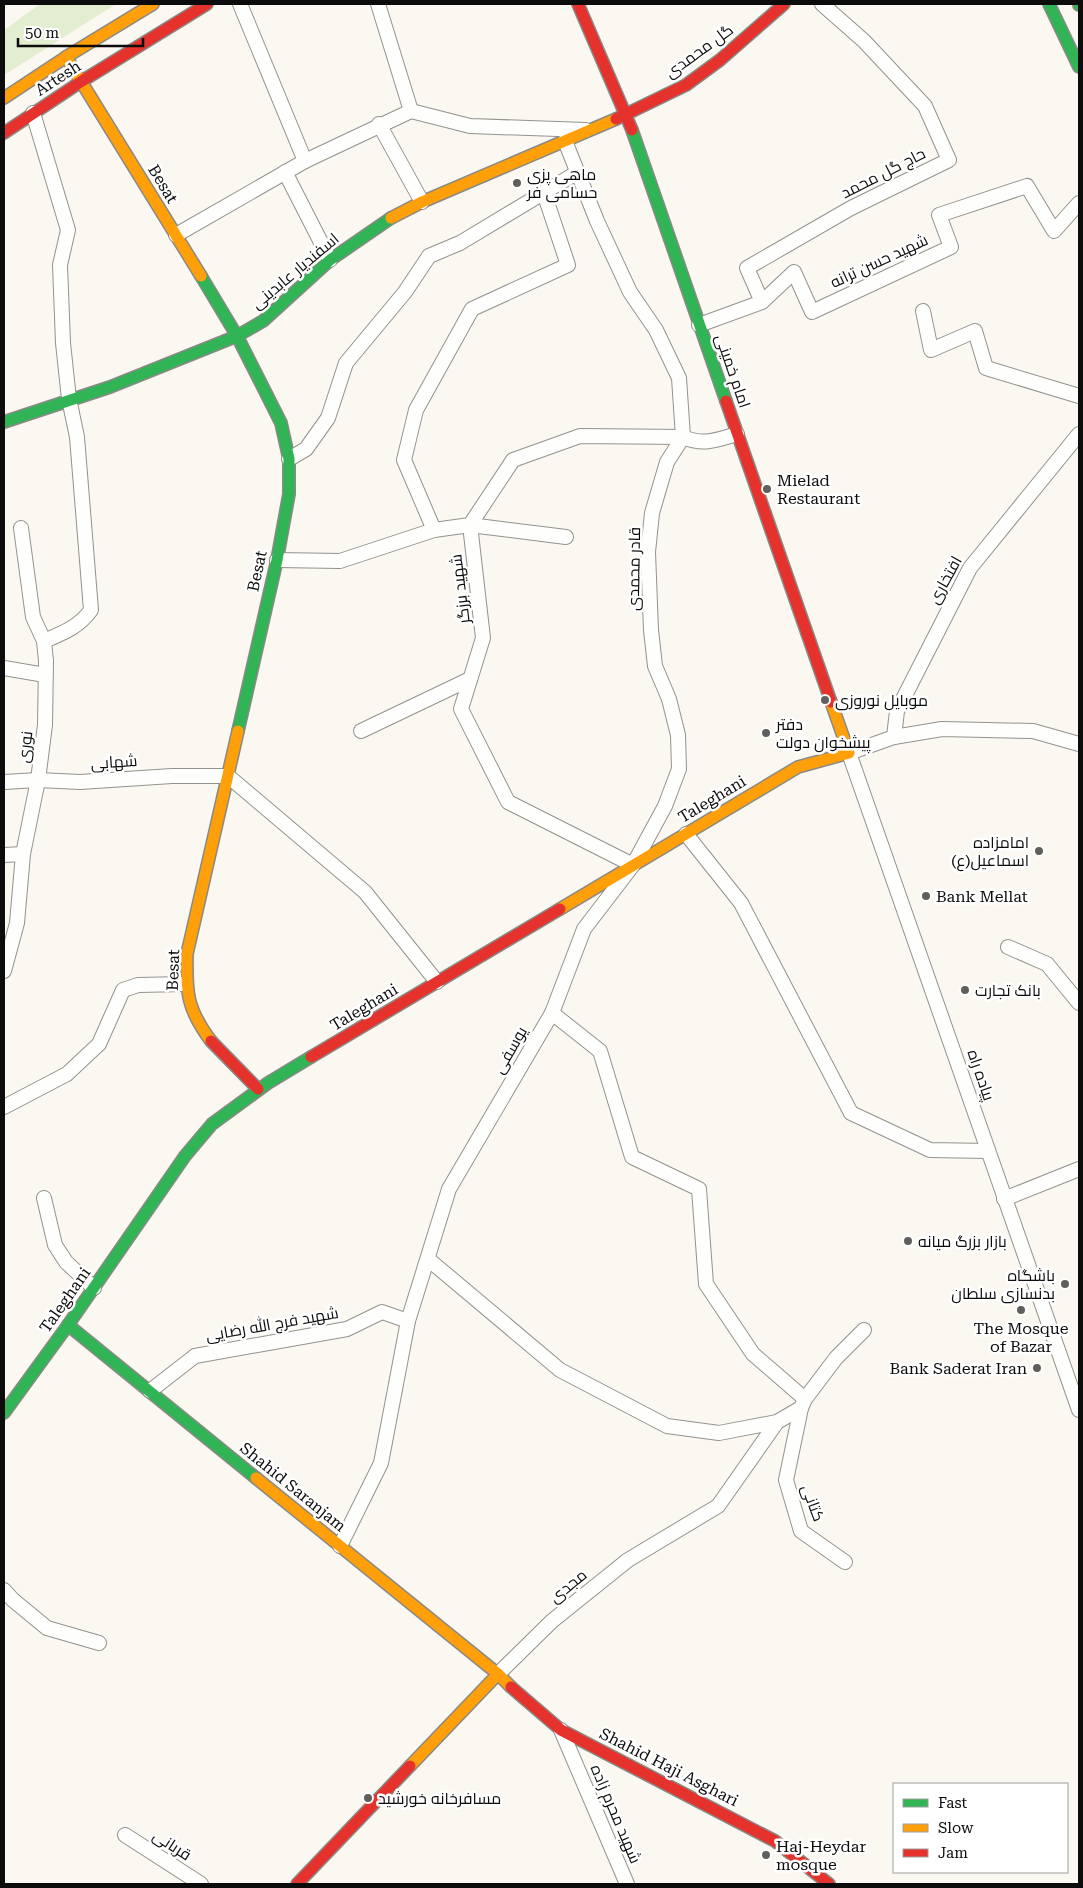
<svg xmlns="http://www.w3.org/2000/svg" width="1083" height="1888" font-family="'Roboto Serif',Cairo,serif">
	<style>
		.green { fill: #e3eed1 }
		.lines { fill: none; stroke-linecap: round; stroke-linejoin: round }
		.street-casing { stroke: #93928f; stroke-width: 16 }
		.fast-casing { stroke: #8a8985; stroke-width: 14 }
		.slow-casing { stroke: #8a8985; stroke-width: 14 }
		.jam-casing { stroke: #8a8985; stroke-width: 14 }
		.street { stroke: #fefefd; stroke-width: 14 }
		.fast { stroke: #30b455; stroke-width: 11 }
		.slow { stroke: #ff9f0a; stroke-width: 11 }
		.jam { stroke: #e5322d; stroke-width: 11 }
		.poi-dot { fill: #5f5f5c; stroke: #fff; stroke-width: 2 }
		.labels { text-anchor: middle; dominant-baseline: central; stroke-width: 5; stroke-linejoin: round; paint-order: stroke }
		.street-label { font-size: 16px; fill: #0c0c0c; stroke: #fff }
		.poi-label { font-size: 16px; fill: #0c0c0c; stroke: #fff; text-anchor: start }
	</style>
	<rect width="100%" height="100%" fill="#faf8f0"/>
	<polygon class="green" points="40,4 116,4 4,75 4,30"/>
	<g class="lines">
		<defs>
			<g id="street">
				<polyline points="240,4 305,161"/>
				<polyline points="411,111 470,126 586,130"/>
				<path d="M33 113 68 230 60 265 63 343 69 399 77 437 91 610C79 627 63 633 44 641"/>
				<polyline points="379,124 422,202"/>
				<polyline points="285,172 330,260"/>
				<polyline points="176,235 305,161 411,111 378,4"/>
				<polyline points="762,302 794,272 812,312 951,247 939,215 1027,186 1054,231 1079,203"/>
				<polyline points="923,311 931,350 975,331 986,368 1079,396"/>
				<polyline points="699,325 762,302 747,268 851,208 949,160 925,106 864,41 822,4"/>
				<polyline points="289,459 306,449 328,418 346,363 405,292 429,256 460,243 578,172"/>
				<polyline points="434,530 404,460 416,410 472,309 568,265 544,193"/>
				<polyline points="277,560 340,561 434,530 470,525 566,537"/>
				<polyline points="4,668 45,675"/>
				<polyline points="361,731 470,679"/>
				<polyline points="894,737 897,711 970,568 1079,434"/>
				<polyline points="1079,744 1033,731 942,729 894,737 849,753 1079,1410"/>
				<polyline points="4,782 38,780 80,782 172,776 228,776 365,892 437,982"/>
				<polyline points="686,834 741,903 851,1113 930,1150 988,1151"/>
				<polyline points="4,855 23,854"/>
				<path d="M633 865 508 802 461 709 483 638 470 525 513 460 580 436 683 437C704 446 716 440 737 434"/>
				<polyline points="1008,947 1047,964 1079,1003"/>
				<polyline points="4,971 17,923 23,854 38,780 45,725 46,661 44,641 33,617 21,528"/>
				<polyline points="552,1013 600,1051 632,1157 699,1189 706,1284 753,1354 805,1399"/>
				<polyline points="4,1107 67,1074 99,1044 123,990 138,985 185,984"/>
				<polyline points="44,1198 55,1245 66,1262 94,1288"/>
				<polyline points="1004,1199 1079,1169"/>
				<polyline points="428,1259 560,1370 667,1426 719,1433 777,1422"/>
				<polyline points="150,1391 195,1356 347,1329 382,1312 408,1321"/>
				<polyline points="801,1408 786,1480 801,1531 845,1562"/>
				<polyline points="340,1546 381,1463 408,1321 449,1189 552,1013 584,929 633,865 665,806 679,769 678,735 669,699 655,666 651,630 648,552 652,513 667,462 683,437 679,378 656,330 630,292 597,221 565,141"/>
				<polyline points="4,1590 13,1600 47,1628 99,1643"/>
				<polyline points="498,1674 552,1621 628,1560 718,1506 777,1422 801,1408 805,1399 836,1358 864,1330"/>
				<polyline points="561,1730 627,1884"/>
				<polyline points="125,1835 201,1884"/>
			</g>
			<g id="fast">
				<polyline points="1049,4 1079,67"/>
				<polyline points="1079,4 1079,5"/>
				<polyline points="632,130 726,401"/>
				<polyline points="201,276 237,336 281,423 289,459 289,494 277,560 238,731"/>
				<polyline points="4,422 110,387 237,336 263,321 330,260 391,218"/>
				<polyline points="68,1325 256,1478"/>
				<polyline points="4,1413 68,1325 185,1156 212,1124 268,1083 311,1057"/>
			</g>
			<g id="slow">
				<polyline points="66,57 201,276"/>
				<polyline points="4,98 66,57 153,4"/>
				<polyline points="391,218 422,202 616,119"/>
				<polyline points="560,909 798,767 849,753 831,702"/>
				<path d="M211 1041C187 1009 186 993 187 954L238 731"/>
				<polyline points="256,1478 498,1674 511,1687"/>
				<polyline points="410,1766 498,1674"/>
			</g>
			<g id="jam">
				<polyline points="578,4 632,130"/>
				<polyline points="616,119 686,85 720,60 784,4"/>
				<polyline points="4,133 82,81 207,4"/>
				<polyline points="726,401 831,702"/>
				<polyline points="211,1041 258,1089"/>
				<polyline points="311,1057 560,909"/>
				<polyline points="511,1687 561,1730 775,1841 829,1884"/>
				<polyline points="297,1884 410,1766"/>
			</g>
		</defs>
		<use href="#street" class="street-casing"/>
		<use href="#fast" class="fast-casing"/>
		<use href="#slow" class="slow-casing"/>
		<use href="#jam" class="jam-casing"/>
		<use href="#street" class="street"/>
		<use href="#fast" class="fast"/>
		<use href="#slow" class="slow"/>
		<use href="#jam" class="jam"/>
	</g>
	<g class="poi-dot">
		<circle cx="517" cy="183" r="5"/>
		<circle cx="767" cy="489" r="5"/>
		<circle cx="825" cy="700" r="5"/>
		<circle cx="766" cy="733" r="5"/>
		<circle cx="1039" cy="851" r="5"/>
		<circle cx="926" cy="896" r="5"/>
		<circle cx="965" cy="990" r="5"/>
		<circle cx="908" cy="1241" r="5"/>
		<circle cx="1065" cy="1284" r="5"/>
		<circle cx="1021" cy="1310" r="5"/>
		<circle cx="1037" cy="1368" r="5"/>
		<circle cx="368" cy="1798" r="5"/>
		<circle cx="766" cy="1855" r="5"/>
	</g>
	<g class="labels">
		<g class="street-label">
			<text transform="translate(699 51) rotate(-36)">گل محمدی</text>
			<text transform="translate(58 78) rotate(-33)">Artesh</text>
			<text transform="translate(883 173) rotate(-27)">حاج گل محمد</text>
			<text transform="translate(163 184) rotate(59)">Besat</text>
			<text transform="translate(879 261) rotate(-25)">شهید حسن ترانه</text>
			<text transform="translate(295 271) rotate(-40)">اسفندیار عابدینی</text>
			<text transform="translate(733 371) rotate(71)">امام خمینی</text>
			<text transform="translate(634 569) rotate(-89)">قادر محمدی</text>
			<text transform="translate(257 571) rotate(-78)">Besat</text>
			<text transform="translate(945 580) rotate(-61)">افتخاری</text>
			<text transform="translate(460 589) rotate(-97)">شهید برزگر</text>
			<text transform="translate(25 747) rotate(-83)">نوری</text>
			<text transform="translate(114 762) rotate(-4)">شهابی</text>
			<text transform="translate(712 799) rotate(-31)">Taleghani</text>
			<text transform="translate(173 970) rotate(-88)">Besat</text>
			<text transform="translate(364 1007) rotate(-31)">Taleghani</text>
			<text transform="translate(510 1050) rotate(-60)">یوسفی</text>
			<text transform="translate(981 1075) rotate(71)">پیاده راه</text>
			<text transform="translate(65 1300) rotate(-55)">Taleghani</text>
			<text transform="translate(272 1324) rotate(-10)">شهید فرج الله رضایی</text>
			<text transform="translate(293 1487) rotate(39)">Shahid Saranjam</text>
			<text transform="translate(813 1503) rotate(70)">کتانی</text>
			<text transform="translate(568 1586) rotate(-39)">مجدی</text>
			<text transform="translate(669 1767) rotate(27)">Shahid Haji Asghari</text>
			<text transform="translate(616 1814) rotate(67)">شهید محرم زاده</text>
			<text transform="translate(172 1845) rotate(33)">قربانی</text>
		</g>
		<g class="poi-label">
			<text x="527" y="174">ماهی پزی<tspan x="527" dy="18">حسامی فر</tspan></text>
			<text x="777" y="480">Mielad<tspan x="777" dy="18">Restaurant</tspan></text>
			<text x="835" y="700">موبایل نوروزی</text>
			<text x="776" y="724">دفتر<tspan x="776" dy="18">پیشخوان دولت</tspan></text>
			<text x="1029" y="842" text-anchor="end">امامزاده<tspan x="1029" dy="18">اسماعیل(ع)</tspan></text>
			<text x="936" y="896">Bank Mellat</text>
			<text x="975" y="990">بانک تجارت</text>
			<text x="918" y="1241">بازار بزرگ میانه</text>
			<text x="1055" y="1275" text-anchor="end">باشگاه<tspan x="1055" dy="18">بدنسازی سلطان</tspan></text>
			<text x="1021" y="1328" text-anchor="middle">The Mosque<tspan x="1021" dy="18">of Bazar</tspan></text>
			<text x="1027" y="1368" text-anchor="end">Bank Saderat Iran</text>
			<text x="378" y="1798">مسافرخانه خورشید</text>
			<text x="776" y="1846">Haj-Heydar<tspan x="776" dy="18">mosque</tspan></text>
		</g>
	</g>
	<rect width="1083" height="1888" fill="none" stroke="#0c0c0c" stroke-width="10"/>
	<rect x="893" y="1783" width="175" height="90" fill="#ffffff" stroke="#9e9e9e"/>
	<rect x="903" y="1799" width="25" height="8" fill="#30b455" stroke="#9e9e9e"/>
	<text x="938" y="1808" font-size="15" fill="#0c0c0c">Fast</text>
	<rect x="903" y="1824" width="25" height="8" fill="#ff9f0a" stroke="#9e9e9e"/>
	<text x="938" y="1833" font-size="15" fill="#0c0c0c">Slow</text>
	<rect x="903" y="1849" width="25" height="8" fill="#e5322d" stroke="#9e9e9e"/>
	<text x="938" y="1858" font-size="15" fill="#0c0c0c">Jam</text>
	<path d="M18 38v8h125v-8" fill="none" stroke="#0c0c0c" stroke-width="2.5"/>
	<text x="25" y="38" font-size="15" fill="#0c0c0c" stroke="#ffffff" stroke-width="4" paint-order="stroke">50 m</text>
</svg>
